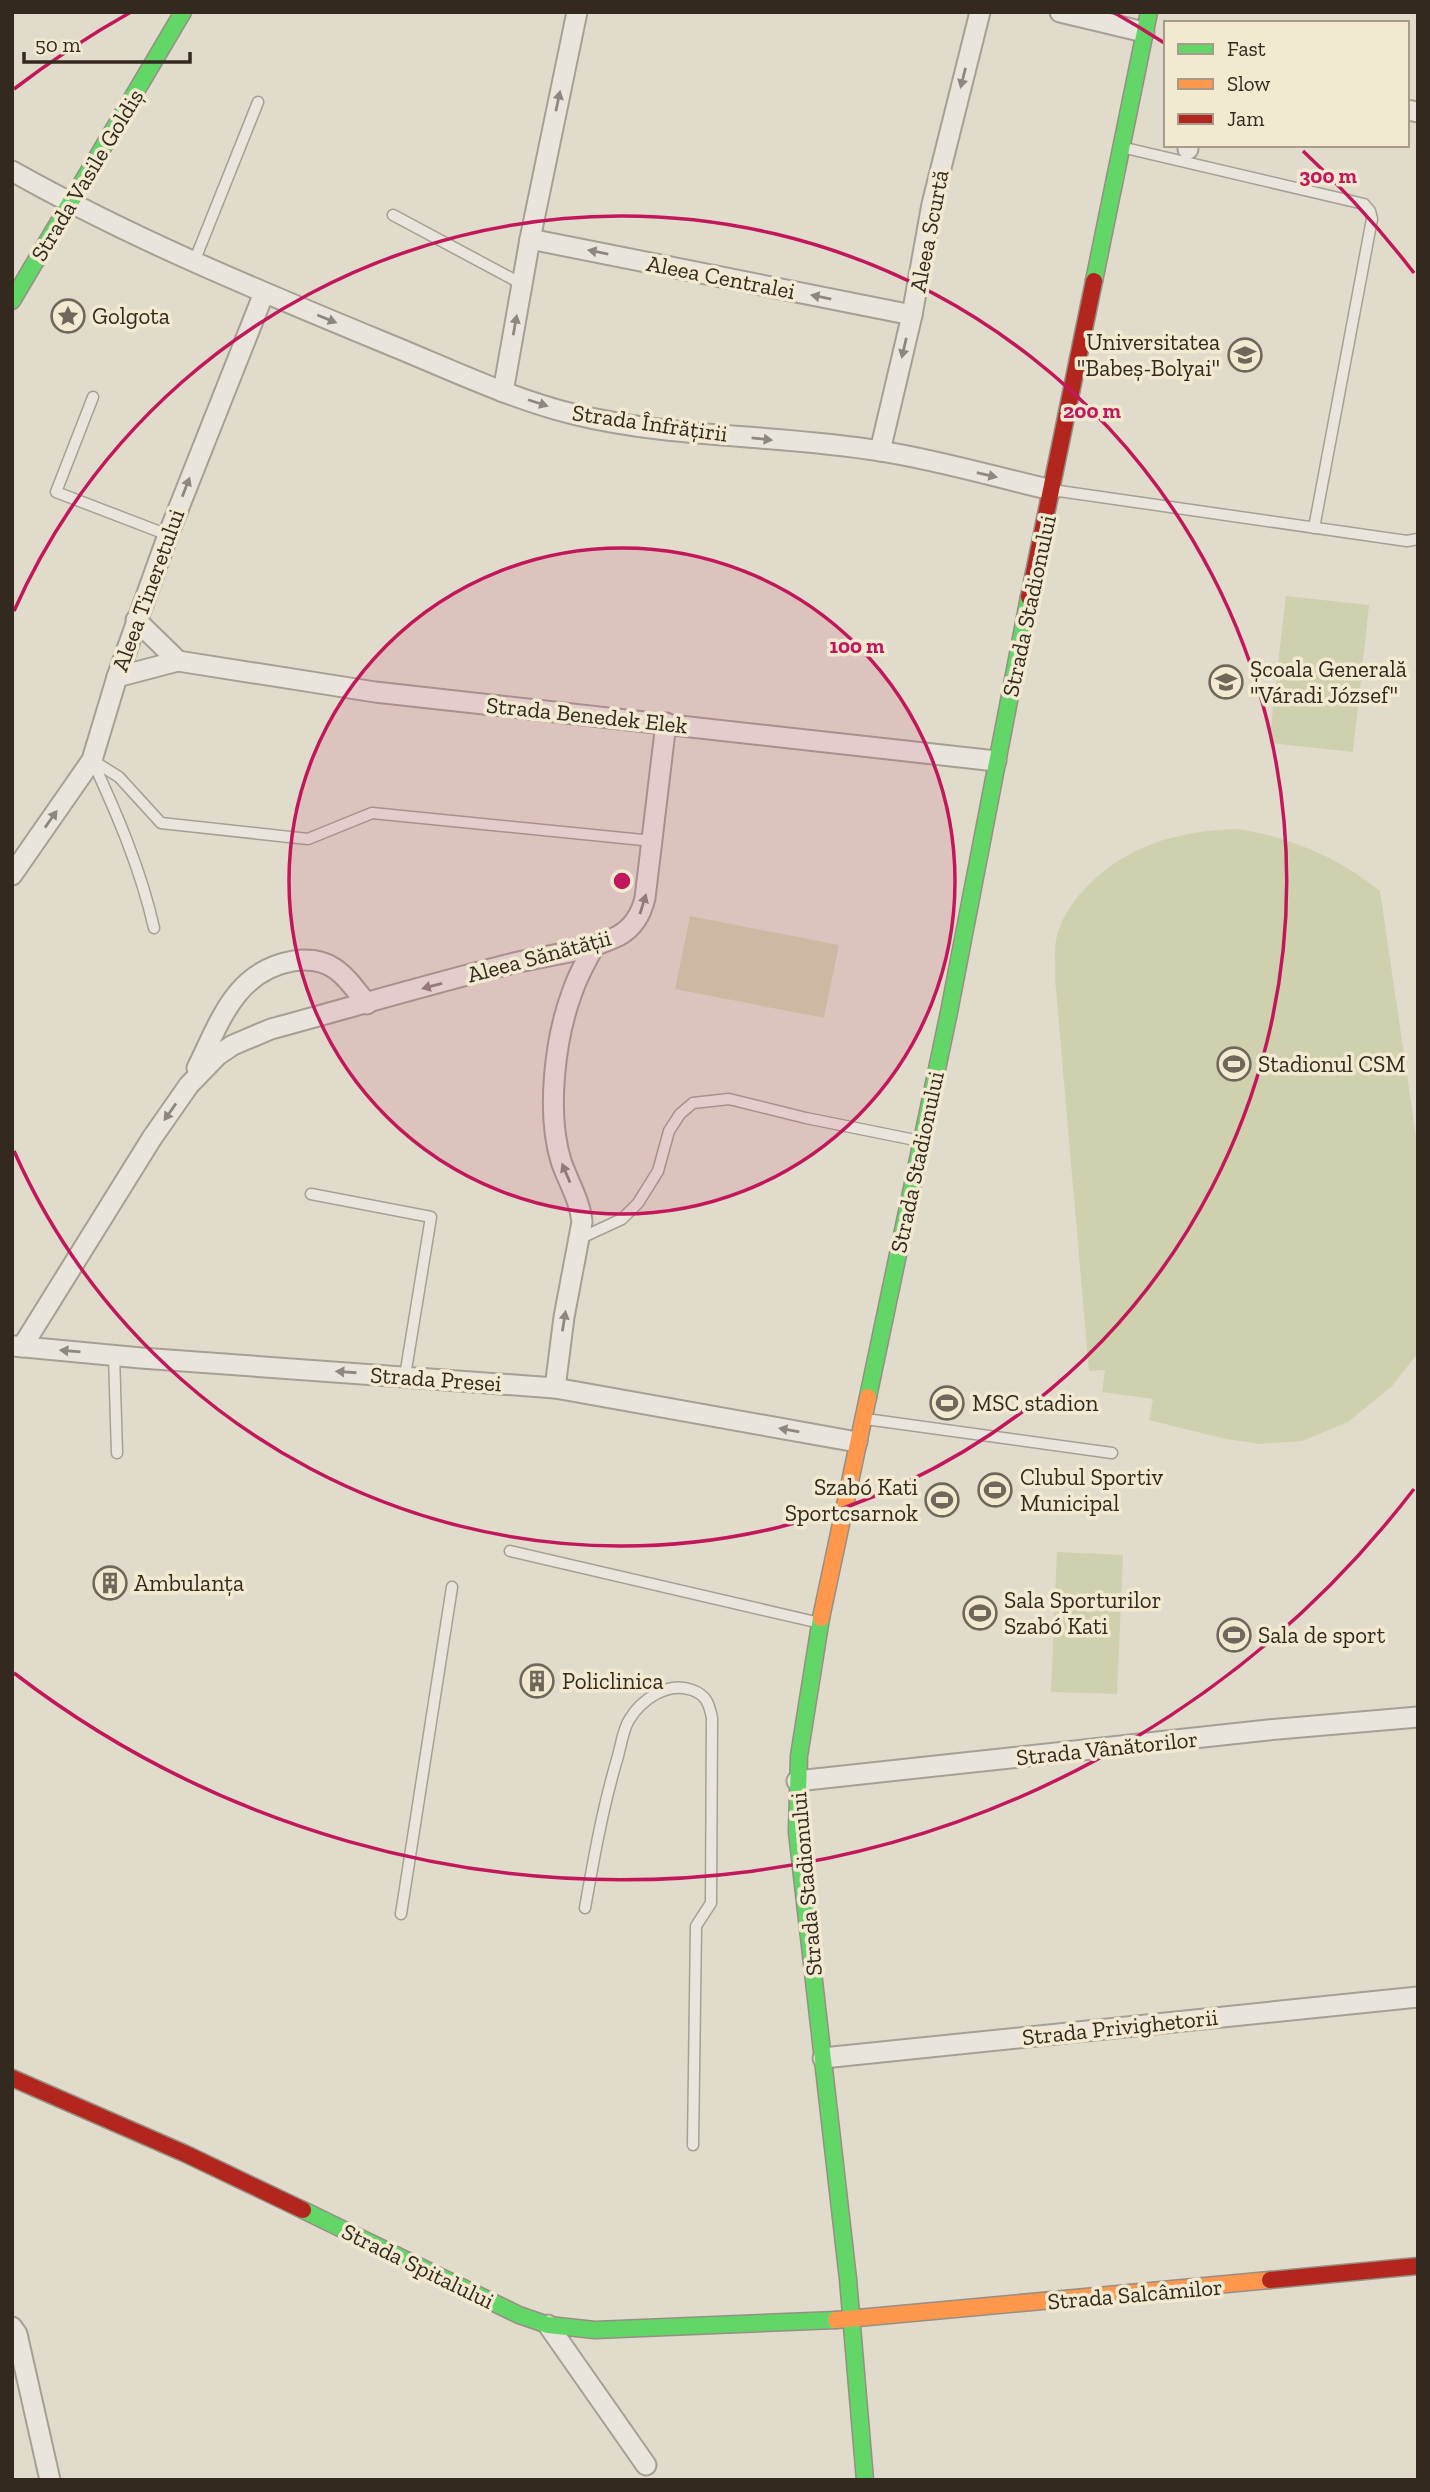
<svg xmlns="http://www.w3.org/2000/svg" width="1430" height="2492" font-family="'Zilla Slab',serif">
	<style>
		.green { fill: #cfd0ae }
		.lines { fill: none; stroke-linecap: round; stroke-linejoin: round }
		.lane-casing { stroke: #a6a094; stroke-width: 13 }
		.street-casing { stroke: #a6a094; stroke-width: 23 }
		.fast-casing { stroke: #968f84; stroke-width: 19 }
		.slow-casing { stroke: #968f84; stroke-width: 19 }
		.jam-casing { stroke: #968f84; stroke-width: 19 }
		.lane { stroke: #eae5dc; stroke-width: 10 }
		.street { stroke: #eae5dc; stroke-width: 19 }
		.fast { stroke: #63d668; stroke-width: 16 }
		.slow { stroke: #ff974d; stroke-width: 16 }
		.jam { stroke: #b3261e; stroke-width: 16 }
		.oneway { fill: #8e877d }
		.ring { fill: none; stroke: #c2185b; stroke-width: 3.5 }
		.labels { text-anchor: middle; dominant-baseline: central; stroke-width: 7; stroke-linejoin: round; paint-order: stroke }
		.street-label { font-size: 23px; fill: #33291e; stroke: #f2e9d1 }
		.poi-label { font-size: 23px; fill: #33291e; stroke: #f2e9d1; text-anchor: start }
		.centre { fill: #c2185b; stroke: #f2e9d1; stroke-width: 3.5 }
		.ring-label { font-size: 21px; text-anchor: middle; font-weight: bold; fill: #c2185b; stroke: #f2e9d1; stroke-width: 7; stroke-linejoin: round; paint-order: stroke }
	</style>
	<rect width="100%" height="100%" fill="#e1dbcb"/>
	<g class="green">
		<polygon points="1286,596 1369,605 1353,752 1269,743"/>
		<path d="M1237 829C1290 837 1338 857 1380 891L1418 1150V1353L1392 1386 1348 1422 1302 1441 1261 1444 1226 1439 1149 1420 1153 1399 1102 1392 1105 1370 1089 1371 1055 978C1056 965 1054 952 1056 940 1059 923 1070 905 1082 892 1123 846 1176 831 1237 829Z"/>
		<polygon points="690,916 839,945 824,1018 675,989"/>
		<polygon points="1057,1552 1123,1555 1117,1694 1051,1692"/>
	</g>
	<g class="lines">
		<defs>
			<g id="lane">
				<polyline points="1121,147 1364,204 1370,211 1372,219 1314,528"/>
				<polyline points="393,215 522,284"/>
				<polyline points="194,262 258,102"/>
				<polyline points="93,397 56,492 168,535"/>
				<polyline points="1052,490 1407,541 1418,539"/>
				<polyline points="92,760 119,777 161,823 308,839 372,813 653,841"/>
				<path d="M92 760C117 814 141 870 154 928"/>
				<polyline points="311,1194 431,1217 405,1376"/>
				<polyline points="581,1238 622,1219 638,1203 658,1171 669,1131 680,1114 693,1103 729,1099 806,1118 920,1141"/>
				<polyline points="114,1355 117,1453"/>
				<polyline points="866,1419 1112,1453"/>
				<polyline points="510,1551 820,1623"/>
				<path d="M585 1908C594 1857 603 1806 618 1756 621 1745 623 1730 629 1720 641 1700 667 1681 692 1690 706 1695 709 1703 712 1718L711 1903 696 1926 693 2145"/>
				<polyline points="401,1914 452,1587"/>
			</g>
			<g id="street">
				<polyline points="1060,12 1144,32"/>
				<polyline points="1407,110 1418,112"/>
				<polyline points="1188,149 1188,145"/>
				<path d="M12 171C131 238 257 290 383 342 445 367 508 398 573 414 674 439 779 434 880 451 938 460 995 477 1052 490"/>
				<polyline points="530,239 912,315"/>
				<polyline points="503,392 530,239 577,12"/>
				<polyline points="880,451 912,315 932,204 980,12"/>
				<polyline points="136,620 178,661"/>
				<polyline points="117,677 178,661 375,692 996,761"/>
				<polyline points="12,875 92,760 117,677 168,535 264,293"/>
				<path d="M197 1068C220 1022 235 971 293 961 332 955 345 976 367 1004"/>
				<polyline points="14,1346 141,1358 555,1388 857,1442"/>
				<path d="M22 1347 152 1138 189 1085 218 1055 233 1045 271 1029C352 1007 433 983 514 963 548 955 586 952 618 936 633 928 641 915 645 898L666 723"/>
				<path d="M555 1388 564 1317 582 1222C580 1200 568 1182 561 1161 546 1112 555 1037 573 990 578 975 587 960 594 946"/>
				<polyline points="797,1781 1268,1730 1418,1717"/>
				<polyline points="823,2058 1418,1997"/>
				<polyline points="548,2325 646,2465"/>
				<polyline points="12,2327 17,2334 50,2480"/>
			</g>
			<g id="fast">
				<polyline points="1094,281 1149,12"/>
				<polyline points="12,301 183,12"/>
				<polyline points="868,1397 949,1012 1029,597"/>
				<polyline points="821,1618 799,1756 797,1832 848,2279 865,2480"/>
				<polyline points="303,2210 519,2315 548,2325 595,2330 836,2320"/>
			</g>
			<g id="slow">
				<polyline points="821,1618 868,1397"/>
				<polyline points="836,2320 1270,2280"/>
			</g>
			<g id="jam">
				<polyline points="1029,597 1094,281"/>
				<polyline points="12,2078 186,2154 303,2210"/>
				<polyline points="1270,2280 1418,2266"/>
			</g>
		</defs>
		<use href="#lane" class="lane-casing"/>
		<use href="#street" class="street-casing"/>
		<use href="#fast" class="fast-casing"/>
		<use href="#slow" class="slow-casing"/>
		<use href="#jam" class="jam-casing"/>
		<use href="#lane" class="lane"/>
		<use href="#street" class="street"/>
		<use href="#fast" class="fast"/>
		<use href="#slow" class="slow"/>
		<use href="#jam" class="jam"/>
	</g>
	<defs><path id="oneway-solid" d="M-6-.8H1V-3.2L6.5 0L1 3.2V.8H-6Z" transform="scale(1.75)"/></defs>
	<g class="oneway">
		<use href="#oneway-solid" transform="translate(963 78) rotate(104)"/>
		<use href="#oneway-solid" transform="translate(558 101) rotate(-78)"/>
		<use href="#oneway-solid" transform="translate(598 252) rotate(-169)"/>
		<use href="#oneway-solid" transform="translate(821 297) rotate(-169)"/>
		<use href="#oneway-solid" transform="translate(327 319) rotate(22)"/>
		<use href="#oneway-solid" transform="translate(515 325) rotate(-80)"/>
		<use href="#oneway-solid" transform="translate(904 348) rotate(103)"/>
		<use href="#oneway-solid" transform="translate(538 403) rotate(18)"/>
		<use href="#oneway-solid" transform="translate(762 439) rotate(6)"/>
		<use href="#oneway-solid" transform="translate(987 475) rotate(13)"/>
		<use href="#oneway-solid" transform="translate(186 487) rotate(-69)"/>
		<use href="#oneway-solid" transform="translate(51 819) rotate(-55)"/>
		<use href="#oneway-solid" transform="translate(643 904) rotate(-73)"/>
		<use href="#oneway-solid" transform="translate(432 986) rotate(165)"/>
		<use href="#oneway-solid" transform="translate(170 1112) rotate(125)"/>
		<use href="#oneway-solid" transform="translate(566 1173) rotate(-113)"/>
		<use href="#oneway-solid" transform="translate(564 1321) rotate(-81)"/>
		<use href="#oneway-solid" transform="translate(70 1351) rotate(-175)"/>
		<use href="#oneway-solid" transform="translate(346 1372) rotate(-176)"/>
		<use href="#oneway-solid" transform="translate(789 1430) rotate(-170)"/>
	</g>
	<circle cx="622" cy="881" r="333" fill="#c2185b" fill-opacity=".12"/>
	<g class="ring">
		<circle cx="622" cy="881" r="333"/>
		<path d="M14 611A665 665 0 1 1 14 1151"/>
		<path d="M1414 1489A998 998 0 0 1 14 1673M14 89A998 998 0 0 1 131 12M1113 12A998 998 0 0 1 1166 44M1303 151A998 998 0 0 1 1414 273"/>
	</g>
	<defs>
		<symbol id="sight-ring" viewBox="-11 -11 22 22"><circle r="9.5" fill="#f2e9d1" stroke="#70675b" stroke-width="1.5"/><path d="M0-6L1.8-2.2L6-1.7L2.9 1.2L3.7 5.4L0 3.3L-3.7 5.4L-2.9 1.2L-6-1.7L-1.8-2.2Z" fill="#70675b"/></symbol>
		<symbol id="university-ring" viewBox="-11 -11 22 22"><circle r="9.5" fill="#f2e9d1" stroke="#70675b" stroke-width="1.5"/><path d="M0-5L7-2L0 1L-7-2ZM-4 1L0 2.5L4 1V4Q0 6-4 4Z" fill="#70675b"/></symbol>
		<symbol id="school-ring" viewBox="-11 -11 22 22"><circle r="9.5" fill="#f2e9d1" stroke="#70675b" stroke-width="1.5"/><path d="M0-5L7-2L0 1L-7-2ZM-4 1L0 2.5L4 1V4Q0 6-4 4Z" fill="#70675b"/></symbol>
		<symbol id="stadium-ring" viewBox="-11 -11 22 22"><circle r="9.5" fill="#f2e9d1" stroke="#70675b" stroke-width="1.5"/><path d="M0-5a6.5 5 0 1 0 0 10a6.5 5 0 1 0 0-10ZM-3.5-1.8h7v3.6h-7Z" fill="#70675b"/></symbol>
		<symbol id="building-ring" viewBox="-11 -11 22 22"><circle r="9.5" fill="#f2e9d1" stroke="#70675b" stroke-width="1.5"/><path d="M-4-6H4V6H1V3H-1V6H-4ZM-2.5-4.3h1.7v1.8h-1.7ZM.8-4.3h1.7v1.8H.8ZM-2.5-1h1.7V.8h-1.7ZM.8-1h1.7V.8H.8Z" fill="#70675b"/></symbol>
	</defs>
	<g fill-rule="evenodd">
		<use href="#sight-ring" x="49" y="297" width="38" height="38"/>
		<use href="#university-ring" x="1226" y="336" width="38" height="38"/>
		<use href="#school-ring" x="1207" y="663" width="38" height="38"/>
		<use href="#stadium-ring" x="1215" y="1045" width="38" height="38"/>
		<use href="#stadium-ring" x="928" y="1384" width="38" height="38"/>
		<use href="#stadium-ring" x="976" y="1471" width="38" height="38"/>
		<use href="#stadium-ring" x="923" y="1481" width="38" height="38"/>
		<use href="#building-ring" x="91" y="1564" width="38" height="38"/>
		<use href="#stadium-ring" x="961" y="1594" width="38" height="38"/>
		<use href="#stadium-ring" x="1215" y="1616" width="38" height="38"/>
		<use href="#building-ring" x="518" y="1662" width="38" height="38"/>
	</g>
	<g class="labels">
		<g class="street-label">
			<text transform="translate(87 175) rotate(-59)">Strada Vasile Goldiș</text>
			<text transform="translate(929 231) rotate(-79)">Aleea Scurtă</text>
			<text transform="translate(721 277) rotate(11)">Aleea Centralei</text>
			<text transform="translate(650 423) rotate(8)">Strada Înfrățirii</text>
			<text transform="translate(148 590) rotate(-70)">Aleea Tineretului</text>
			<text transform="translate(1029 606) rotate(-78)">Strada Stadionului</text>
			<text transform="translate(587 715) rotate(6)">Strada Benedek Elek</text>
			<text transform="translate(539 956) rotate(-15)">Aleea Sănătății</text>
			<text transform="translate(917 1162) rotate(-78)">Strada Stadionului</text>
			<text transform="translate(436 1379) rotate(4)">Strada Presei</text>
			<text transform="translate(1107 1748) rotate(-6)">Strada Vânătorilor</text>
			<text transform="translate(806 1884) rotate(-95)">Strada Stadionului</text>
			<text transform="translate(1120 2027) rotate(-6)">Strada Privighetorii</text>
			<text transform="translate(418 2266) rotate(26)">Strada Spitalului</text>
			<text transform="translate(1135 2294) rotate(-5)">Strada Salcâmilor</text>
		</g>
		<g class="poi-label">
			<text x="92" y="316">Golgota</text>
			<text x="1220" y="342" text-anchor="end">Universitatea<tspan x="1220" dy="26">"Babeș-Bolyai"</tspan></text>
			<text x="1250" y="669">Școala Generală<tspan x="1250" dy="26">"Váradi József"</tspan></text>
			<text x="1258" y="1064">Stadionul CSM</text>
			<text x="972" y="1403">MSC stadion</text>
			<text x="1020" y="1477">Clubul Sportiv<tspan x="1020" dy="26">Municipal</tspan></text>
			<text x="918" y="1487" text-anchor="end">Szabó Kati<tspan x="918" dy="26">Sportcsarnok</tspan></text>
			<text x="134" y="1583">Ambulanța</text>
			<text x="1004" y="1600">Sala Sporturilor<tspan x="1004" dy="26">Szabó Kati</tspan></text>
			<text x="1258" y="1635">Sala de sport</text>
			<text x="562" y="1681">Policlinica</text>
		</g>
	</g>
	<circle cx="622" cy="881" r="10" class="centre"/>
	<g class="ring-label">
		<text x="1328" y="183">300 m</text>
		<text x="1092" y="418">200 m</text>
		<text x="857" y="653">100 m</text>
	</g>
	<rect width="1430" height="2492" fill="none" stroke="#33291e" stroke-width="28"/>
	<rect x="1164" y="21" width="245" height="126" fill="#f2e9d1" stroke="#a69c89" stroke-width="2"/>
	<rect x="1178" y="44" width="35" height="10" fill="#63d668" stroke="#a69c89" stroke-width="2"/>
	<text x="1227" y="56" font-size="21" fill="#33291e">Fast</text>
	<rect x="1178" y="79" width="35" height="10" fill="#ff974d" stroke="#a69c89" stroke-width="2"/>
	<text x="1227" y="91" font-size="21" fill="#33291e">Slow</text>
	<rect x="1178" y="114" width="35" height="10" fill="#b3261e" stroke="#a69c89" stroke-width="2"/>
	<text x="1227" y="126" font-size="21" fill="#33291e">Jam</text>
	<path d="M24 52v10h166v-10" fill="none" stroke="#33291e" stroke-width="3.5"/>
	<text x="35" y="52" font-size="21" fill="#33291e" stroke="#f2e9d1" stroke-width="5" paint-order="stroke">50 m</text>
</svg>
